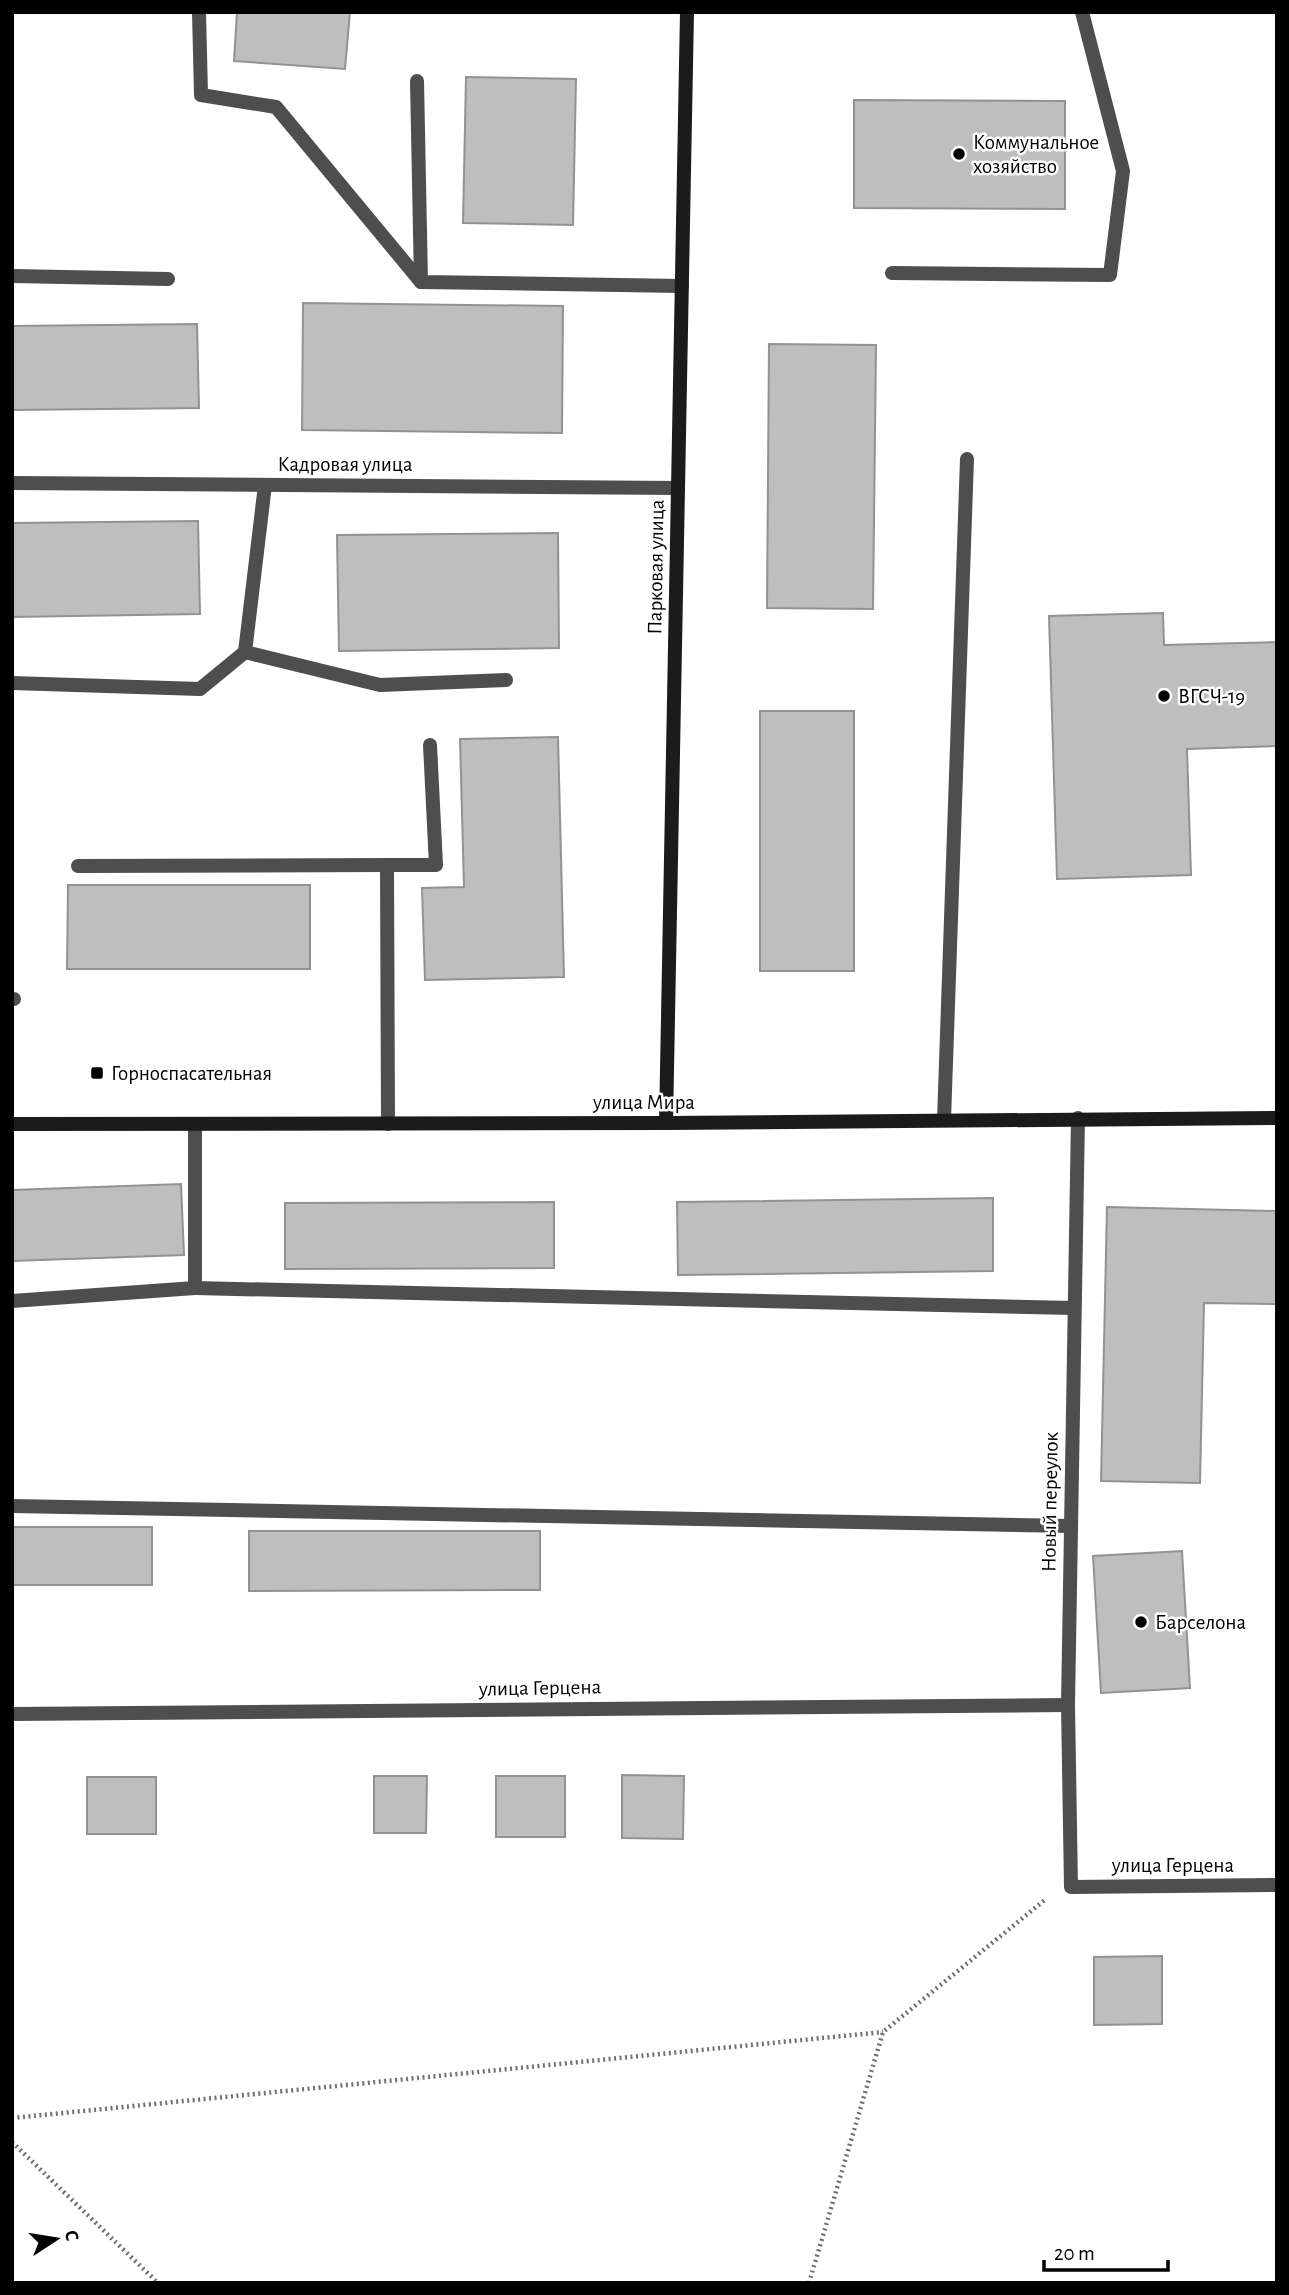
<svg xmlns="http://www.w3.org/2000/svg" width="1289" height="2295" font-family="'Alegreya Sans',sans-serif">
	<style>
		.building { fill: #bebebe; stroke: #929292; stroke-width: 2 }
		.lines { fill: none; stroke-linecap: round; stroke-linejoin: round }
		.path { stroke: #707070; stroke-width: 4.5; stroke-dasharray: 2 3.5; stroke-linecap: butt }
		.lane { stroke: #4e4e4e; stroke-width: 14 }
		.street { stroke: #4e4e4e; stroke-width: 14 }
		.secondary { stroke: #1b1b1b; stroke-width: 14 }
		.poi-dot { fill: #000; stroke: #fff; stroke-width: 2.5 }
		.labels { text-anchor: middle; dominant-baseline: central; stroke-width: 5; stroke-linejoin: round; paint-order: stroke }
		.poi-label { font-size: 21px; fill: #000; stroke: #fff; text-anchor: start }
		.street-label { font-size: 21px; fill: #000; stroke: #fff }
	</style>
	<rect width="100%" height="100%" fill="#fff"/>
	<g class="building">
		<polygon points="237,12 350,12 345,69 234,61"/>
		<polygon points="466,77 576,79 573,225 463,223"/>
		<polygon points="854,100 1065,101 1065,209 854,208"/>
		<polygon points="303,303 563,306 562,433 302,430"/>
		<polygon points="197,324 199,408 12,410 12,326"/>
		<polygon points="769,344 876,345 873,609 767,608"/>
		<polygon points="198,521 200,614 12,617 12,523"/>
		<polygon points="558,533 559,648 339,651 337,535"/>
		<polygon points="1163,613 1164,645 1277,642 1277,746 1187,749 1191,875 1057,879 1049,616"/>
		<rect x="760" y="711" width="94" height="260"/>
		<polygon points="558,737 564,977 425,980 422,888 464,887 460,739"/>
		<polygon points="68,885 310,885 310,969 67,969"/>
		<polygon points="181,1184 184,1255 12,1261 12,1190"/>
		<polygon points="993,1198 993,1271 678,1275 677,1202"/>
		<polygon points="554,1202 554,1268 285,1269 285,1203"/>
		<polygon points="1107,1207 1277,1211 1277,1304 1204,1303 1200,1483 1101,1481"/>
		<rect x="12" y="1527" width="140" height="58"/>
		<polygon points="249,1531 540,1531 540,1590 249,1591"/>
		<polygon points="1182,1551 1190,1688 1101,1693 1093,1556"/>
		<polygon points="622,1775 684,1776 683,1839 622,1838"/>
		<polygon points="374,1776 427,1776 426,1833 374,1833"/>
		<rect x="496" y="1776" width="69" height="61"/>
		<rect x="87" y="1777" width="69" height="57"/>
		<polygon points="1162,1956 1162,2024 1094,2025 1094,1957"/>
	</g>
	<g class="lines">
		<g class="path">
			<polyline points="12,2118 883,2032"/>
			<polyline points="12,2142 158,2283"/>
			<polyline points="809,2283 883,2032 1046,1899"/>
		</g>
		<g class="lane">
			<polyline points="199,12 201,95 276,107 421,282"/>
			<polyline points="417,81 421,282 682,286"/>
			<polyline points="892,273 1110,275 1123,171 1082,12"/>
			<polyline points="12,276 168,279"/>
			<polyline points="245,652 380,685 506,680"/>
			<polyline points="12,683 200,689 245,652 265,485"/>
			<polyline points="78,866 387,865"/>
			<polyline points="12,999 14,999"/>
			<polyline points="1078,1118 1068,1705 1071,1887 1277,1885"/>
			<polyline points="944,1120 967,459"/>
			<polyline points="388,1124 387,865 436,865 430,745"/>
			<polyline points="195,1288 1074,1308"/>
			<polyline points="12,1301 195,1288 195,1124"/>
			<polyline points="12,1506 1071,1526"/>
			<polyline points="12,1714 1068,1705"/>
		</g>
		<polyline class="street" points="12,483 678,488"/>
		<g class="secondary">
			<polyline points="666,1123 687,12"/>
			<polyline points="12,1124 666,1123 1277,1118"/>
		</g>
	</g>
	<g class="poi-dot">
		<circle cx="959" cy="154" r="7"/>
		<circle cx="1164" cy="696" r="7"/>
		<rect x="90" y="1066" width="14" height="14" rx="3.5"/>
		<circle cx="1141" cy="1622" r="7"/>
	</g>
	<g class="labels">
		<g class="poi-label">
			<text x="973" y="142">Коммунальное<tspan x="973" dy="24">хозяйство</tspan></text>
			<text x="1178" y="696">ВГСЧ-19</text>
			<text x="111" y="1073">Горноспасательная</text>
			<text x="1155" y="1622">Барселона</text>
		</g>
		<g class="street-label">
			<text x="345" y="464">Кадровая улица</text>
			<text transform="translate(656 567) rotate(-89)">Парковая улица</text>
			<text x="644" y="1102">улица Мира</text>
			<text transform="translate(1050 1502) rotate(-89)">Новый переулок</text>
			<text transform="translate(540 1688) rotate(-1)">улица Герцена</text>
			<text x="1173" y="1865">улица Герцена</text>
		</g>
	</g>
	<rect width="1289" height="2295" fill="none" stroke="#000000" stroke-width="28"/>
	<g transform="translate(56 2239) rotate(78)" stroke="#ffffff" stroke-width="5" paint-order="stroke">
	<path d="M0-5L12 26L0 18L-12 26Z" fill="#000000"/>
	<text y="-10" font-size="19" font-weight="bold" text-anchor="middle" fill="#000000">С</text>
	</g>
	<path d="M1044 2260v10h124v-10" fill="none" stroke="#000000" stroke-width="3.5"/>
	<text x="1054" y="2260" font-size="21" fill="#000000" stroke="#ffffff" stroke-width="5" paint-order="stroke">20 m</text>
</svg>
